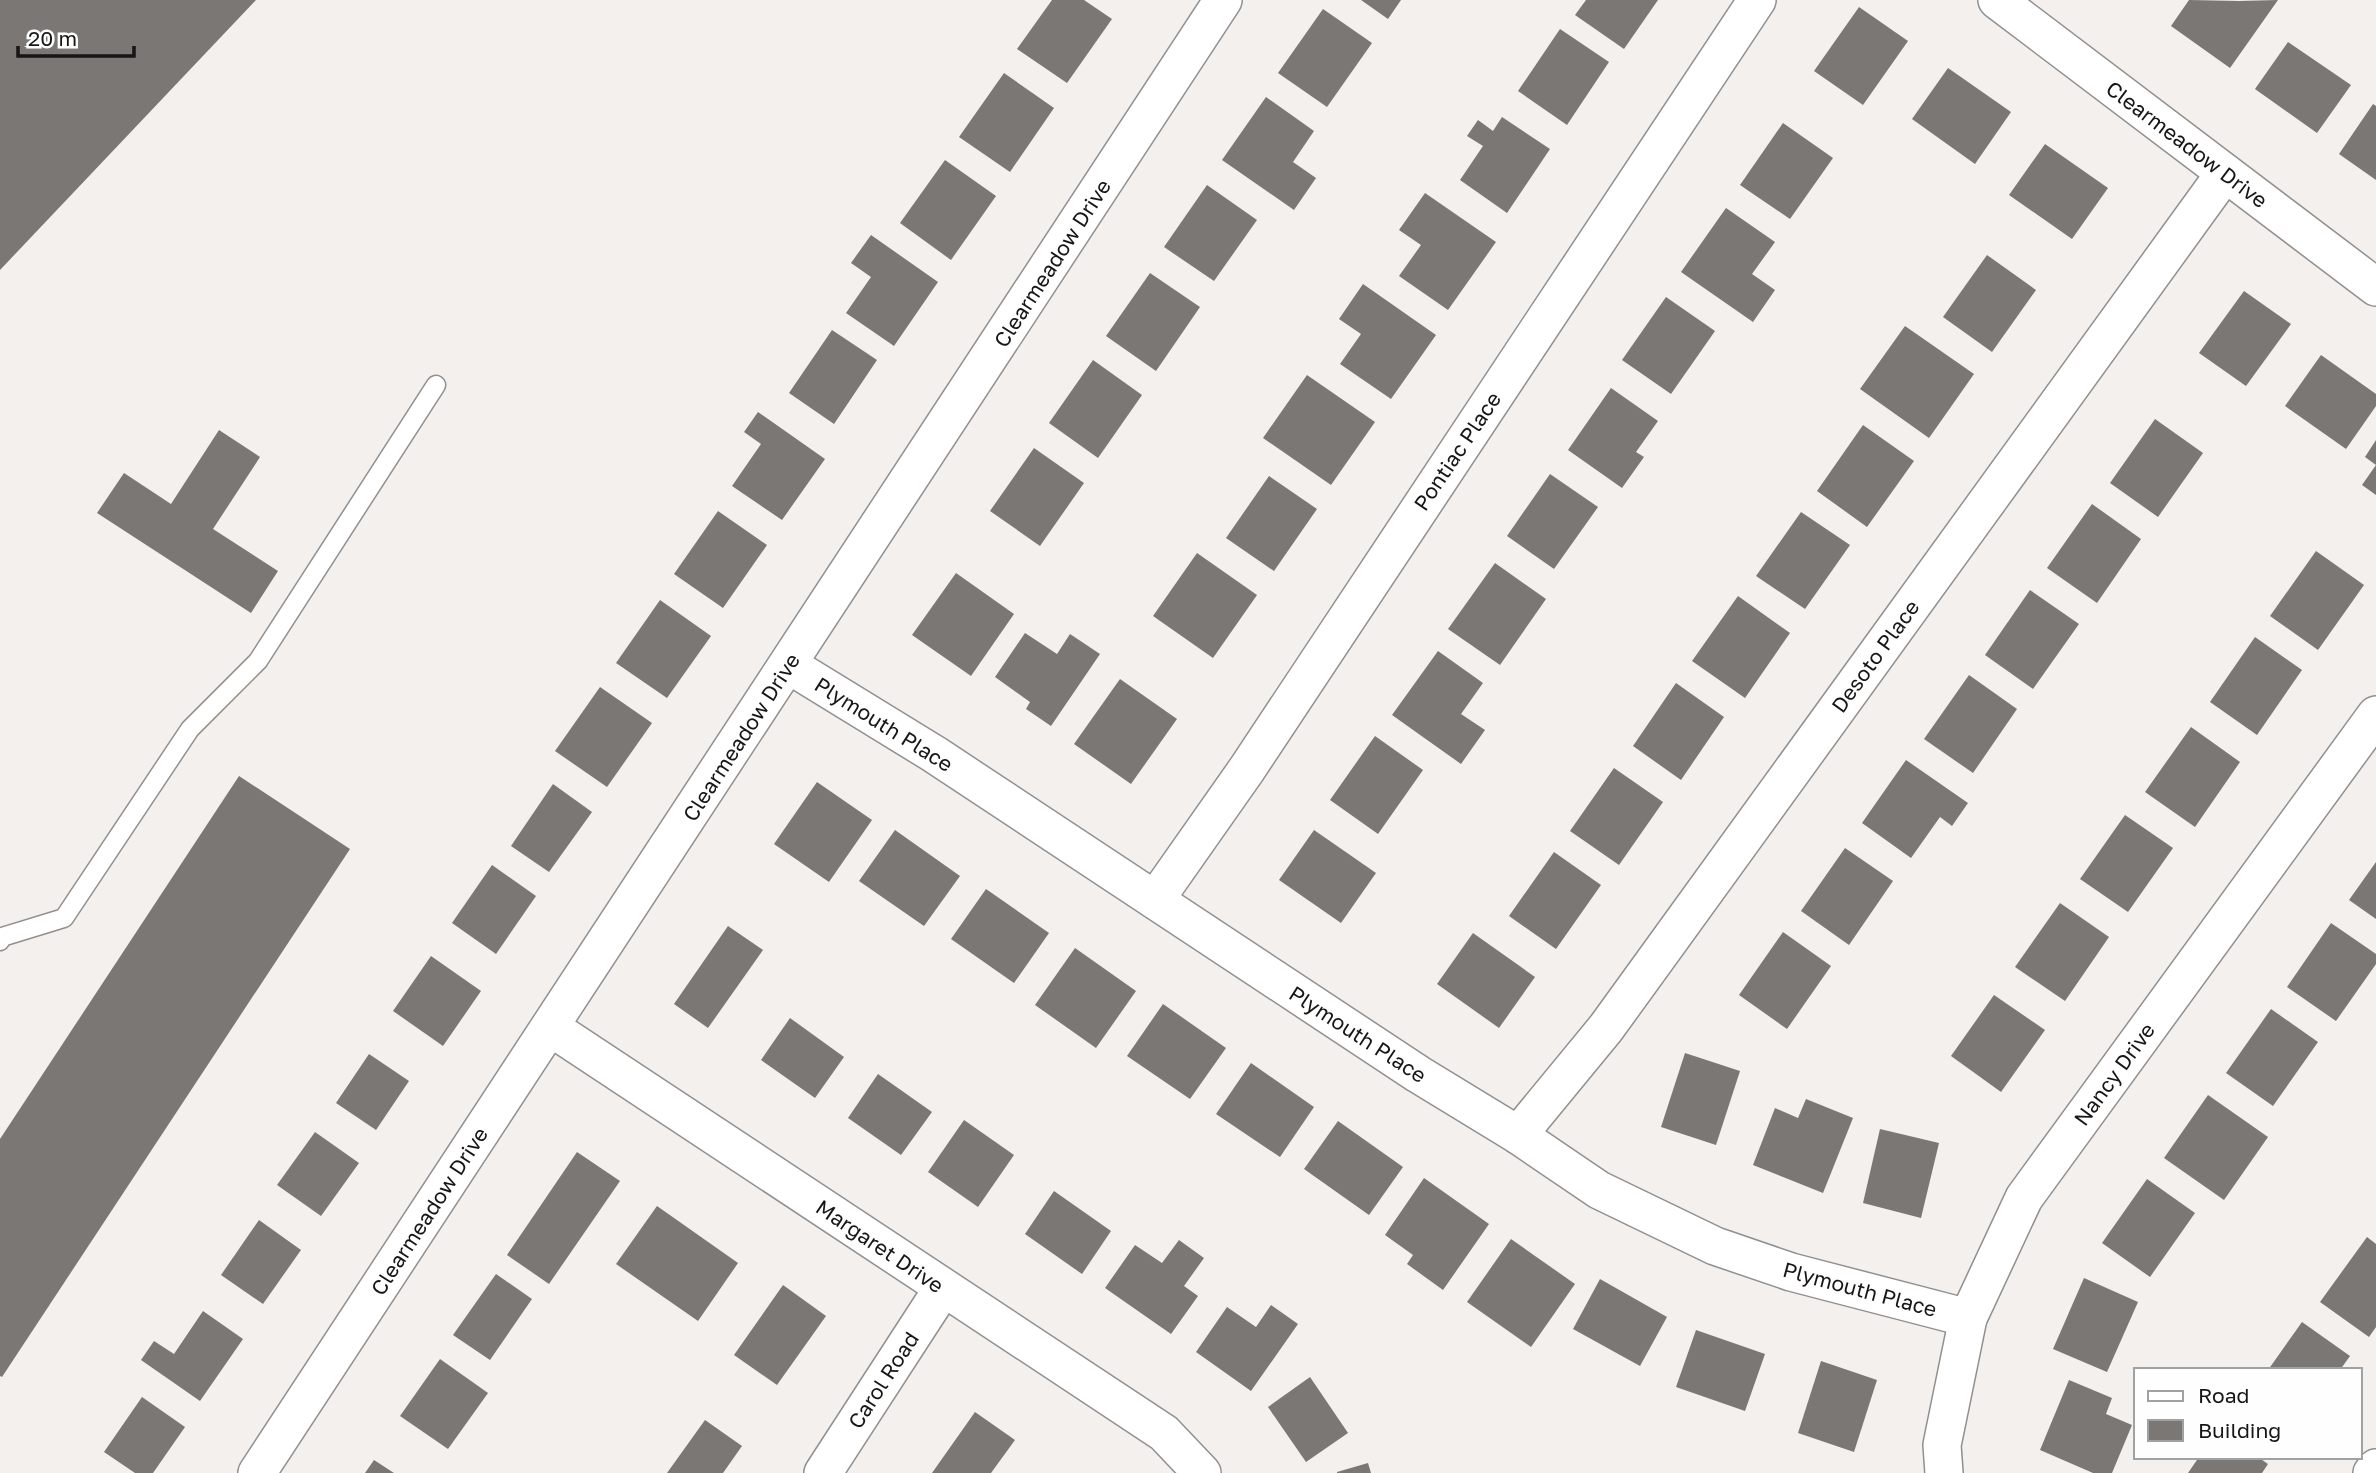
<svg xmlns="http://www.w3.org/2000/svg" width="2376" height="1473" font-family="'Golos Text',sans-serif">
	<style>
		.building { fill: #7a7775 }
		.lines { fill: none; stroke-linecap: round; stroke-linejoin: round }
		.service-casing { stroke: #928f8d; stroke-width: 21 }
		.minor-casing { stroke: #928f8d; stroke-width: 40 }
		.service { stroke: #fff; stroke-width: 18 }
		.minor { stroke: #fff; stroke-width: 37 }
		.labels { text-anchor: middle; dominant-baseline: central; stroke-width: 5; stroke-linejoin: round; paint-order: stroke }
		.street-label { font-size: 21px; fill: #171615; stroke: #fffefe }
	</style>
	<rect width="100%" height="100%" fill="#f3f0ee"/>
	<g class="building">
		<polygon points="0,0 256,0 0,270"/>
		<polygon points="1052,0 1084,0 1112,19 1067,83 1017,49"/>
		<polygon points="1361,0 1401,0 1388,19"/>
		<polygon points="1586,0 1658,0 1624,49 1575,15"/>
		<polygon points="2189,0 2239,1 2278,0 2230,68 2171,26"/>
		<polygon points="1859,7 1908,41 1863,105 1814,71"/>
		<polygon points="1323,9 1372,43 1327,107 1278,73"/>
		<polygon points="1560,29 1609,62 1567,125 1518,91"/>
		<polygon points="2288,42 2351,85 2317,133 2255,89"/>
		<polygon points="1948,68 2011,112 1975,164 1912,119"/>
		<polygon points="1004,73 1054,108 1010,172 959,137"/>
		<polygon points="1266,97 1314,131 1293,162 1316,178 1294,210 1222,160"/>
		<polygon points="2373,104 2376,106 2376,180 2339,154"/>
		<polygon points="1502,117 1550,149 1507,213 1460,180 1483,146 1467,136 1478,120 1493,131"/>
		<polygon points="1783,123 1833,158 1790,219 1740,185"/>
		<polygon points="2045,144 2108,188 2072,239 2009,195"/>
		<polygon points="945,160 996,196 951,260 900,223"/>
		<polygon points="1207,185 1257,220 1214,281 1164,247"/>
		<polygon points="1425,193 1496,242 1448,310 1399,276 1421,245 1399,230"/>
		<polygon points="1726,208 1775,242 1752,274 1775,290 1753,322 1681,272"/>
		<polygon points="871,235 938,282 894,346 846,313 871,277 851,263"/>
		<polygon points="1987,255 2036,290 1992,352 1943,317"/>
		<polygon points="1150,273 1200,307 1156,371 1106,336"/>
		<polygon points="1363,284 1436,335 1391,399 1340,364 1361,334 1339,319"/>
		<polygon points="2244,291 2291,324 2246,386 2199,353"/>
		<polygon points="1666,297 1715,331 1671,394 1622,360"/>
		<polygon points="1905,326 1974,374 1929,438 1860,389"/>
		<polygon points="832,330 877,360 834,424 789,393"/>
		<polygon points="2321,355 2376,394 2376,406 2346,449 2285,406"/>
		<polygon points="1093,360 1142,395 1098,458 1049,423"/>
		<polygon points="1307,375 1375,422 1331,485 1263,438"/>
		<polygon points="1611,388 1658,421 1636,452 1644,457 1622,488 1568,450"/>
		<polygon points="758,412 825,459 782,520 732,486 761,444 744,432"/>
		<polygon points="2155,419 2203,453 2158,517 2110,483"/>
		<polygon points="1863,425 1914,461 1867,527 1817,491"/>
		<polygon points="219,430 260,457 213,529 278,571 251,613 97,513 124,473 171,504"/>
		<polygon points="2376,440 2376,465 2365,457"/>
		<polygon points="1034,448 1084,483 1040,546 990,511"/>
		<polygon points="2376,465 2376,495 2362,485"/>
		<polygon points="1550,474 1598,507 1554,569 1507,536"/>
		<polygon points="1269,476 1317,509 1274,571 1226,538"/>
		<polygon points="2092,504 2141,539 2097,603 2047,568"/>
		<polygon points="718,511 767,545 723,608 674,574"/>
		<polygon points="1801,512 1850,545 1805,609 1756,576"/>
		<polygon points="2316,551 2364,585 2318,650 2270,616"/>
		<polygon points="1197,553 1257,595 1213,658 1153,616"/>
		<polygon points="1495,563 1546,599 1500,665 1448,629"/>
		<polygon points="956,573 1014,614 971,676 912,635"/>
		<polygon points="2030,590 2079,624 2033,689 1985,655"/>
		<polygon points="1738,596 1790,633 1745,698 1692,661"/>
		<polygon points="660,600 711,636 667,698 616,663"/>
		<polygon points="1025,633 1057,654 1070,634 1100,654 1051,726 1026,709 1030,702 995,677"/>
		<polygon points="2255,637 2302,670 2257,735 2210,702"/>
		<polygon points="1438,651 1483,683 1461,714 1485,730 1461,764 1392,715"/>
		<polygon points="1969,675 2017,709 1973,773 1924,739"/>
		<polygon points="1120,679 1177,719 1131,784 1074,744"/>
		<polygon points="1676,683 1724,717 1681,780 1633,746"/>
		<polygon points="600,687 652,723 607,787 555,751"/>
		<polygon points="2191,727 2240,762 2195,827 2145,792"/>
		<polygon points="1375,736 1423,770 1378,834 1330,800"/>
		<polygon points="1906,760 1968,803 1952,826 1940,817 1911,858 1862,823"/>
		<polygon points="1614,768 1663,802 1619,865 1570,831"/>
		<polygon points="239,776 350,849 2,1377 0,1376 0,1139"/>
		<polygon points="817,782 872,820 829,882 774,844"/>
		<polygon points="553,784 592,812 549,872 511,846"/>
		<polygon points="2125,815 2173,848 2128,912 2080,879"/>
		<polygon points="895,830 960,876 924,926 859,881"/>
		<polygon points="1314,830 1376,873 1341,923 1279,880"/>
		<polygon points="1845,848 1893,881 1849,945 1801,911"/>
		<polygon points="1554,852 1601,885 1556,949 1509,916"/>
		<polygon points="2376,862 2376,919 2349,900"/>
		<polygon points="492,865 536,896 496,954 452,923"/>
		<polygon points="986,889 1049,933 1014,983 951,939"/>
		<polygon points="2060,903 2109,937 2065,1001 2015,967"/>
		<polygon points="2331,923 2376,954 2376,964 2336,1021 2287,987"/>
		<polygon points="728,926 763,950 708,1028 674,1004"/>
		<polygon points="1783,932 1831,966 1787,1029 1739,995"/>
		<polygon points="1473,933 1535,977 1499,1028 1437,984"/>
		<polygon points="1075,948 1136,991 1096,1048 1035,1005"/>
		<polygon points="431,956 481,991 443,1046 393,1011"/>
		<polygon points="1994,995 2045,1030 2001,1092 1951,1056"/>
		<polygon points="1163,1004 1226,1048 1190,1099 1127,1056"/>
		<polygon points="2271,1009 2318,1042 2273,1106 2226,1073"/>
		<polygon points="790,1018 844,1057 815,1098 761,1060"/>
		<polygon points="1685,1053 1740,1071 1716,1145 1661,1127"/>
		<polygon points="369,1054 409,1081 376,1130 336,1103"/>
		<polygon points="1251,1063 1314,1107 1280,1157 1216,1114"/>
		<polygon points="878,1074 932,1112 901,1155 848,1118"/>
		<polygon points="2208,1095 2268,1137 2224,1200 2164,1158"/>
		<polygon points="1806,1099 1853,1118 1823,1193 1753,1165 1775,1108 1798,1118"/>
		<polygon points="964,1120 1014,1155 978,1207 928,1172"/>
		<polygon points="1338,1121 1403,1167 1369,1215 1304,1169"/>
		<polygon points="1880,1129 1939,1143 1921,1218 1863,1203"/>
		<polygon points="315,1132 359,1163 321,1216 277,1185"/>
		<polygon points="577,1152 620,1181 549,1284 507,1255"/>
		<polygon points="1424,1178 1489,1224 1443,1290 1407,1264 1413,1255 1385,1235"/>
		<polygon points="2147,1179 2195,1213 2150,1277 2102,1243"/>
		<polygon points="1054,1191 1111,1231 1082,1274 1025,1234"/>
		<polygon points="657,1206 738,1263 698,1321 616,1264"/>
		<polygon points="259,1220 301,1250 263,1304 221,1275"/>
		<polygon points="2367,1237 2376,1244 2376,1327 2369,1337 2320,1302"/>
		<polygon points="1511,1239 1575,1284 1531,1347 1467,1302"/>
		<polygon points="1179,1240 1204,1258 1184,1286 1198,1296 1171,1334 1105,1288 1135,1245 1162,1263"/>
		<polygon points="496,1274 532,1299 490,1360 453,1335"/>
		<polygon points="2084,1278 2138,1302 2107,1372 2053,1349"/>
		<polygon points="1600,1279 1667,1317 1640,1366 1573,1329"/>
		<polygon points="783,1285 826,1316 777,1385 734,1355"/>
		<polygon points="1271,1305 1298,1324 1251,1391 1196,1352 1227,1307 1256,1327"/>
		<polygon points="203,1311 243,1339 200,1401 141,1360 154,1341 174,1354"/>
		<polygon points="2302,1322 2350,1356 2340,1370 2268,1370"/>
		<polygon points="1696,1330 1765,1354 1745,1411 1676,1387"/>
		<polygon points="440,1359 488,1393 448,1449 400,1416"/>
		<polygon points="1821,1361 1877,1380 1854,1452 1798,1433"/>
		<polygon points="1310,1377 1348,1433 1306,1462 1268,1407"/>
		<polygon points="2069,1380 2112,1398 2106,1414 2132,1425 2112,1473 2093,1473 2040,1450"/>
		<polygon points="142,1397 185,1427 153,1473 135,1473 104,1452"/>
		<polygon points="975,1412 1015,1440 991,1473 932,1473"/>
		<polygon points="705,1420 742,1446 723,1473 667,1473"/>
		<polygon points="2199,1457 2258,1457 2268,1464 2262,1473 2188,1473"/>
		<polygon points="374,1460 394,1473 365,1473"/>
		<polygon points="1368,1463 1371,1473 1337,1473 1337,1472"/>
	</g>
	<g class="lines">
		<defs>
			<polyline id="service" points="0,941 2,937 64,918 190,729 258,661 436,385"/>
			<g id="minor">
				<polyline points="1997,0 2376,287"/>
				<polyline points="789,665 934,754 1418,1074 1518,1135 1599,1190 1715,1246 1791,1272 1968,1318"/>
				<polyline points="1155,900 1247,769 1757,0"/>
				<polyline points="550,1027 1164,1433 1202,1473"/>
				<polyline points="1518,1135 1606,1028 2225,173"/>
				<polyline points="257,1473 1223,0"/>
				<polyline points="823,1473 943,1288"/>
				<polyline points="1944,1473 1942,1445 1968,1318 2024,1198 2376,715"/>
				<polyline points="2372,1473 2376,1468"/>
			</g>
		</defs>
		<use href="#service" class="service-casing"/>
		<use href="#minor" class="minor-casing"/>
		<use href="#service" class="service"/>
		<use href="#minor" class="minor"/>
	</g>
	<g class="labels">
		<g class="street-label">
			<text transform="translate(2187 144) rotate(37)">Clearmeadow Drive</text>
			<text transform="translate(1052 263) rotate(-57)">Clearmeadow Drive</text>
			<text transform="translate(1457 451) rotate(-56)">Pontiac Place</text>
			<text transform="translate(1875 656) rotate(-54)">Desoto Place</text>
			<text transform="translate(884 724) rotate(32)">Plymouth Place</text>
			<text transform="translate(741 737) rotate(-57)">Clearmeadow Drive</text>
			<text transform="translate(1358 1034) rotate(33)">Plymouth Place</text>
			<text transform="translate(2114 1074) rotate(-54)">Nancy Drive</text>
			<text transform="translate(429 1211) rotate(-57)">Clearmeadow Drive</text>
			<text transform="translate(880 1246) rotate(34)">Margaret Drive</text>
			<text transform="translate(1860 1289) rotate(15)">Plymouth Place</text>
			<text transform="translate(883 1380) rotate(-57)">Carol Road</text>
		</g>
	</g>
	<rect x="2134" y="1368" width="228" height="91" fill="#fffefe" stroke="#a2a1a1" stroke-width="2"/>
	<rect x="2148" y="1391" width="35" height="10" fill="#ffffff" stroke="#a2a1a1" stroke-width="2"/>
	<text x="2198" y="1403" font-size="21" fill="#171615">Road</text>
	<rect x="2148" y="1420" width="35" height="21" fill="#7a7775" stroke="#a2a1a1" stroke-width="2"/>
	<text x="2198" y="1438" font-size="21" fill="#171615">Building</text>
	<path d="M18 46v10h116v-10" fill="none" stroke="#171615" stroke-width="3.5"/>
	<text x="28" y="46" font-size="21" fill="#171615" stroke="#fffefe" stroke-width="5" paint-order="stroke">20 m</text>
</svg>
